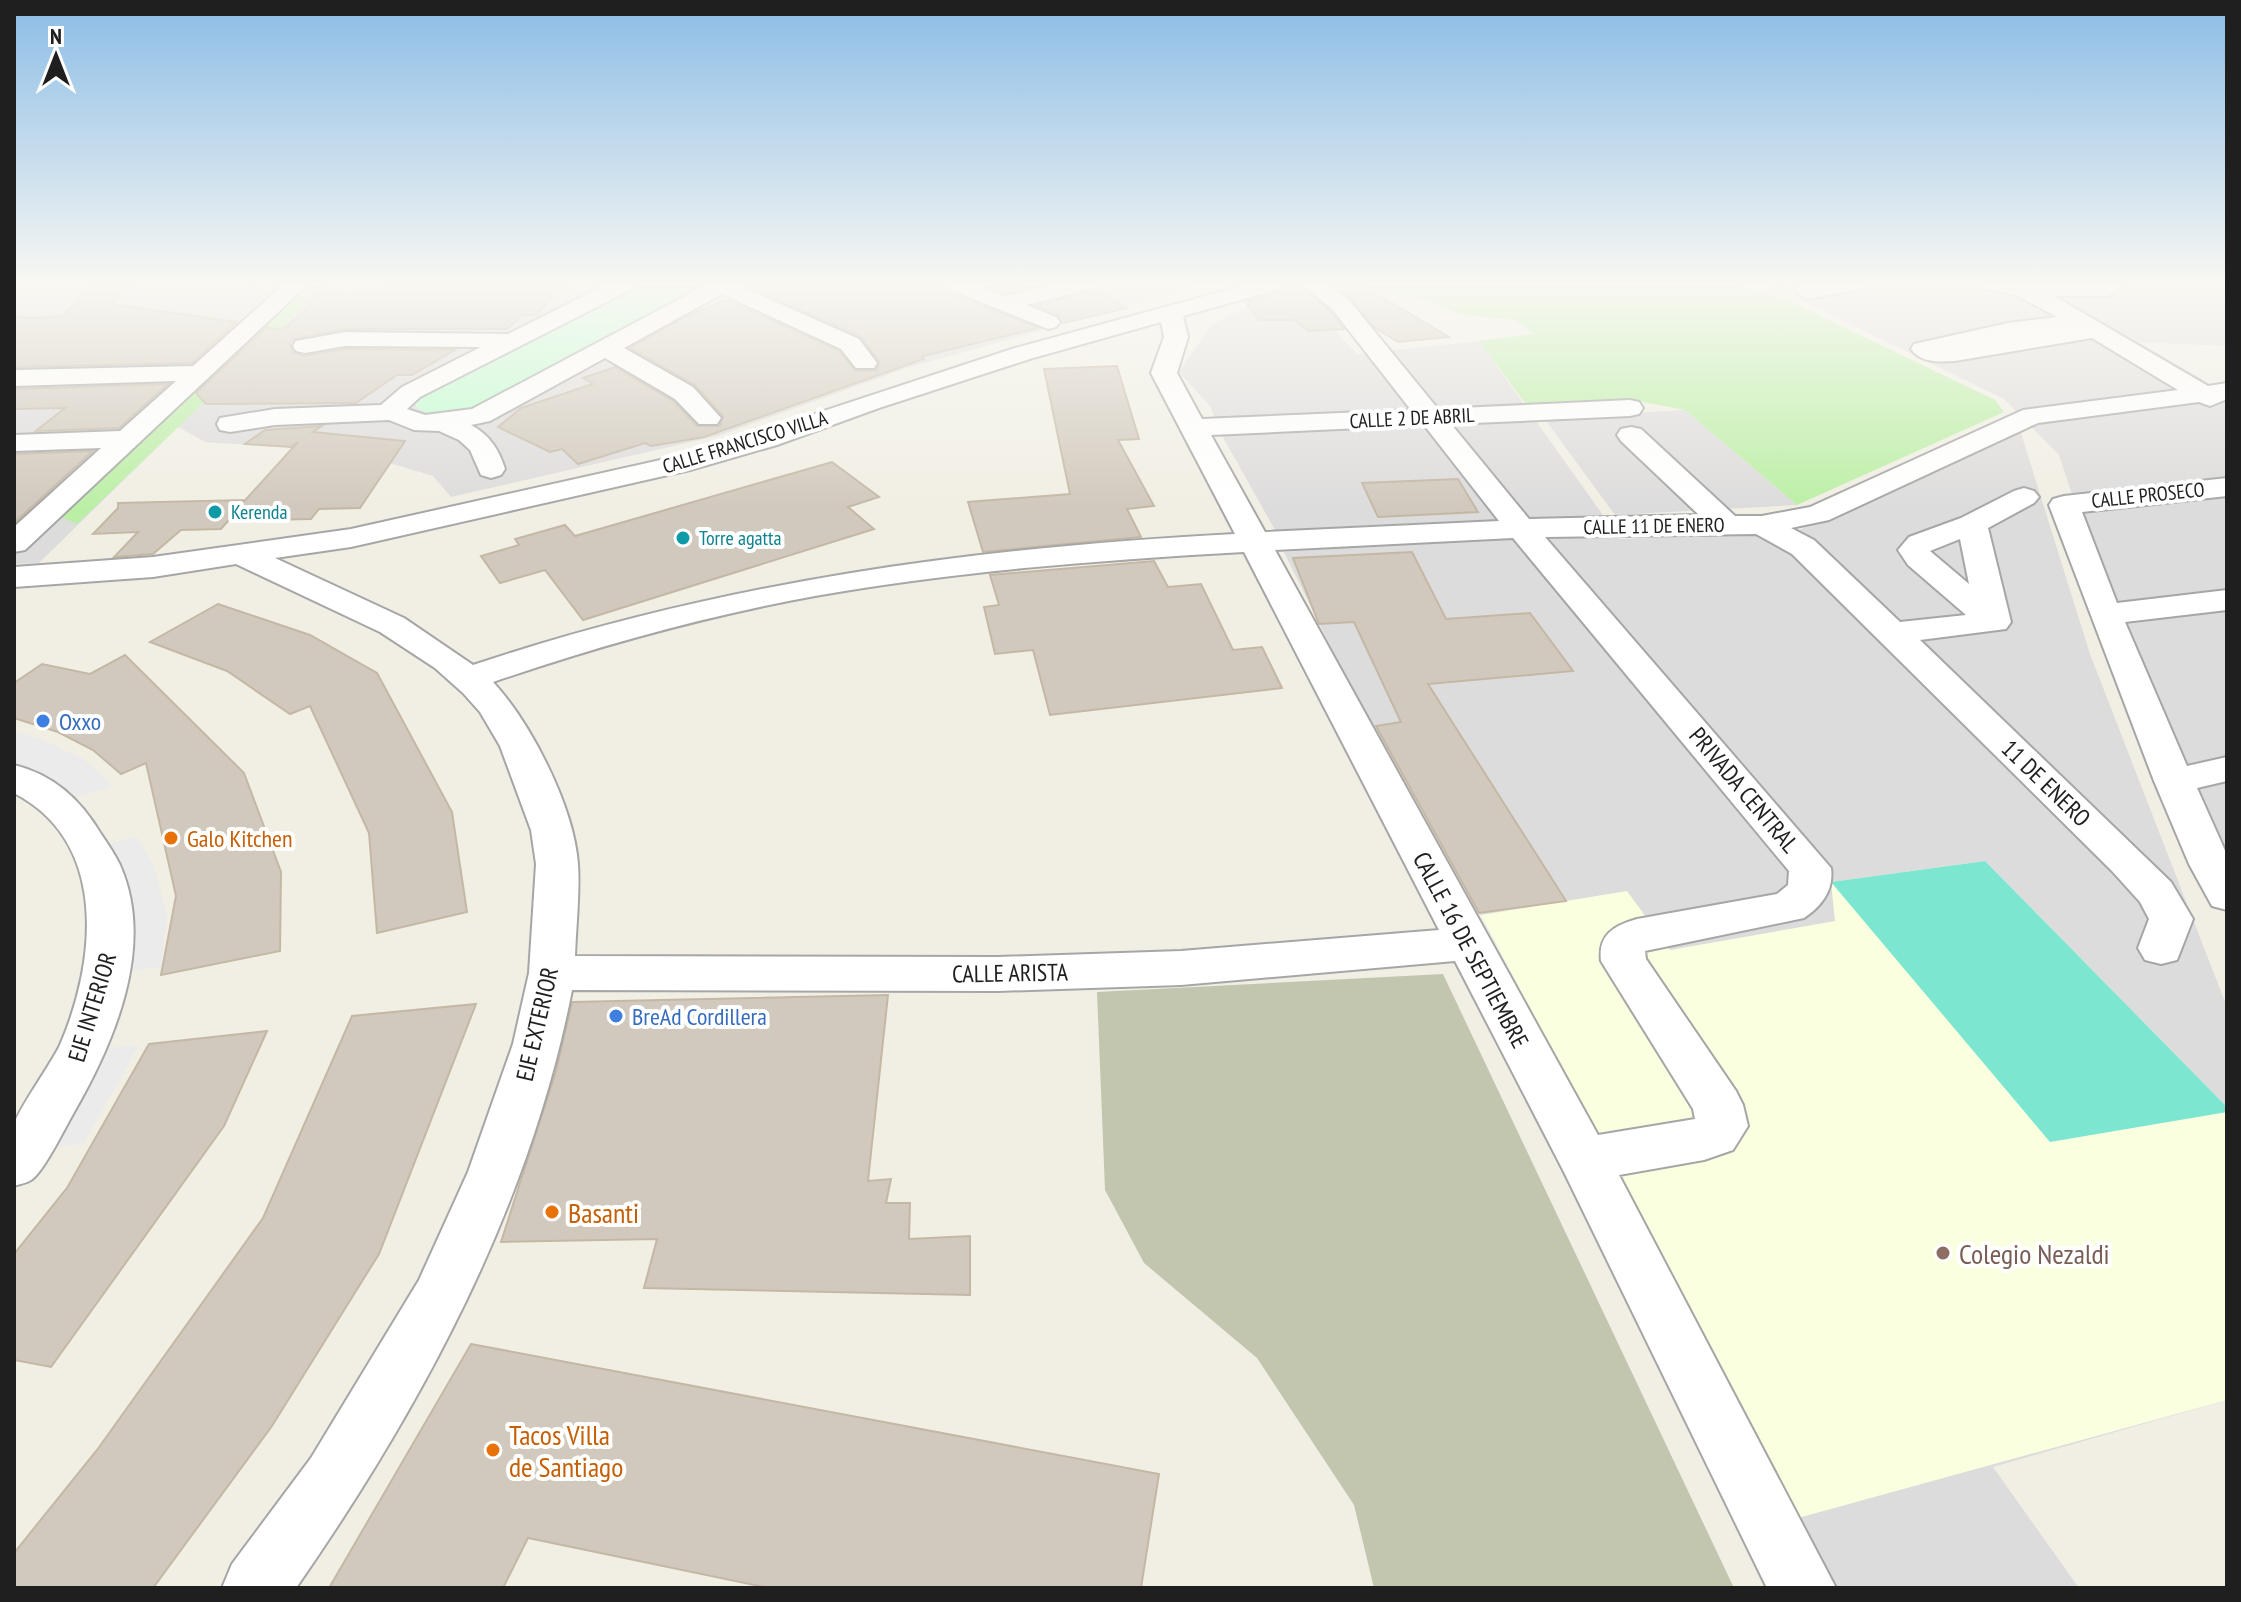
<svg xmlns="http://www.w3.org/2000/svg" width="2241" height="1602" font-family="'PT Sans Narrow',sans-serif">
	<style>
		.residential { fill: #dddcdc }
		.education { fill: #f9ffdf }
		.construction { fill: #c2c6af }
		.grass { fill: #bcefa6 }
		.park { fill: #befecf }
		.pitch { fill: #7ce6d1 }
		.parking { fill: #ebebeb }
		.building { fill: #d1c9bd; stroke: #c4b8a5; stroke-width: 2 }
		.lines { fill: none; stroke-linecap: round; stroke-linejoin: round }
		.minor-casing { stroke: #a6a6a6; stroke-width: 4 }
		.minor { fill: #fff; fill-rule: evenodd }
		.culture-dot { fill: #0f9aa8; stroke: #fff; stroke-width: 3 }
		.shop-dot { fill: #3f7fe0; stroke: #fff; stroke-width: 3 }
		.food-dot { fill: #e8710a; stroke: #fff; stroke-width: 3 }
		.education-dot { fill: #8d6e63; stroke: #fff; stroke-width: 3 }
		.labels { text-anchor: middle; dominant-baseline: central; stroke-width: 8; stroke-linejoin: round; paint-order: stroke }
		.far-street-label { font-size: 20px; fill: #1f1f1f; stroke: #fff }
		.far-culture-label { font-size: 20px; fill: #0d838f; stroke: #fff; text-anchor: start }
		.shop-label { font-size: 24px; fill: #366cbe; stroke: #fff; text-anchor: start }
		.street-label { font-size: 24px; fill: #1f1f1f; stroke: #fff }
		.food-label { font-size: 24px; fill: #c56008; stroke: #fff; text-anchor: start }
		.near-food-label { font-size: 28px; fill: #c56008; stroke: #fff; text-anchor: start }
		.near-education-label { font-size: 28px; fill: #785e54; stroke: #fff; text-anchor: start }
	</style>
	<rect width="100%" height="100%" fill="#f1efe4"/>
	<g class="residential">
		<polygon points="14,284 1207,284 907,368 717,436 451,497 433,476 359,454 331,450 205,442 178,427 39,563 14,564"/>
		<polygon points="1290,284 1357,354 1479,341 1620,539 1795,532 2020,430 2090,654 2227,1007 2227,1400 1993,1467 2079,1588 1835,1588 1481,915 1339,664 1284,552 1521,536 1484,520 1275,530 1224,439 1210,406 1179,372 1211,325"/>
		<polygon points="1749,284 2227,284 2227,346 2139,342 2227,394 2227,860 2140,702 2059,455 2004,399 1790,295"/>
		<polygon points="1685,410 1797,505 1615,515 1544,418"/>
	</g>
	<polygon class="education" points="1985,861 2227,1107 2227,1400 1798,1518 1481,915 1627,891 1670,950 1835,921 1831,882"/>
	<polygon class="construction" points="1443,974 1734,1588 1374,1588 1354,1505 1257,1358 1144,1263 1105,1190 1097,992"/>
	<g class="grass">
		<polygon points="304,284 327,284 77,524 56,515"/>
		<polygon points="1331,284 1732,284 1783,298 1995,400 2004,412 1797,505 1685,410 1638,401 1528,407 1479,341 1534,334 1516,320 1464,315 1415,296 1344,291"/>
	</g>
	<polygon class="park" points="642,284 705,284 474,408 431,415 417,408 415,404 428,393"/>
	<polygon class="pitch" points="1985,861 2227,1107 2227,1112 2050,1142 1831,882"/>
	<g class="parking">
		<polygon points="14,731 38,738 82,758 112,786 76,798 46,777 14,761"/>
		<polygon points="137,837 155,869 167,915 161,967 118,973 103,845"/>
		<polygon points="139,1045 83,1144 37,1148 96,1049"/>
	</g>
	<g class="building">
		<polygon points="93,284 132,284 112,304 237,322 192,363 14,367 14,316 30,318 62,316"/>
		<polygon points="408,284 562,284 537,315 522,315 507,329 345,329 293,339 290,344 293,353 304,356 345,349 455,350 412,375 397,375 356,403 206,404 196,393 267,327 282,330 302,313 318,293 386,292 393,285"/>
		<polygon points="765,284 942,284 947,292 1039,328 923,356 924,359 704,437 651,446 645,443 578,464 562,449 550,452 498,427 521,408 593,384 583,378 615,367 673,401 697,426 720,426 723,416 695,385 630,348 689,315 727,300 839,351 856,371 877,370 879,361 860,336 754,289"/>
		<polygon points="981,284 1046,284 1005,293"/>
		<polygon points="1286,284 1299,284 1330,311 1344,329 1308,331 1294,320 1259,320 1245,302 1281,292"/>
		<polygon points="1332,284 1360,284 1449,337 1398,342 1375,328 1350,297"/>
		<polygon points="1094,290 1127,308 1063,323 1057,314 1036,306"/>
		<polygon points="1117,366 1139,439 1118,440 1154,506 1127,509 1141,537 983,552 968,502 1070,494 1044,369"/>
		<polygon points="168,384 119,428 36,431 65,408 14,409 14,389"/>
		<polygon points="322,426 313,432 405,441 360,508 319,509 311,519 228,521 221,529 181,530 153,554 114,557 138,532 93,534 118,508 118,503 244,500 239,507 298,442 291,447 245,444 265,430"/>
		<polygon points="93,451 14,523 14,454"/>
		<polygon points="832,462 879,497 848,507 874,529 583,620 545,570 500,583 481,556 519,545 515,539 565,525 575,536"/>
		<polygon points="1458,479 1478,512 1378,517 1362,483"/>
		<polygon points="1412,552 1446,619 1530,613 1573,671 1428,684 1566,901 1479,913 1376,726 1401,722 1354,622 1319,624 1293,558"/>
		<polygon points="1154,561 1168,587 1201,584 1233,650 1262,647 1282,688 1050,715 1033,650 995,654 984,607 999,605 990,575"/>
		<polygon points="218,604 310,635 377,673 452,812 467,912 377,933 369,833 310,706 290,714 227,671 150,642"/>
		<polygon points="125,655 244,773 281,872 280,951 161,975 176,896 146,763 121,774 93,750 58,732 14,718 14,683 42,664 90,674"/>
		<polygon points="888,995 868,1181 891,1179 886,1203 910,1203 909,1239 970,1236 970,1295 644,1288 657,1239 501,1242 556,1071 572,1002"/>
		<polygon points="476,1004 379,1254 272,1426 153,1588 14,1588 14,1553 97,1450 263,1218 352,1016"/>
		<polygon points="267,1031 224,1126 51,1367 14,1360 14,1254 67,1188 149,1044"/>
		<polygon points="471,1344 1159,1474 1141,1588 769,1588 528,1538 503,1588 329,1588"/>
	</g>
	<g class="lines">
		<defs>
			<g id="minor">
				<polygon points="284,284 308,284 25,550 14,552 14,527 101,448 14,451 14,435 120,431 176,381 14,386 14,370 193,366"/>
				<path d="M608 284H635L632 289 420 397 407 409 425 415 472 409 708 284H736L859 339 877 363 874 368H856L841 349 722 294 624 348 693 387 721 418 717 424H699L675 399 605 358 490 421 471 425C490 435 499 450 505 469L501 475 491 478 481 475 470 450 459 440 439 431 414 430 389 420 275 425 230 432 220 430 217 424 220 418 275 409 381 405 402 387 481 347 345 346 305 353 296 351 293 346 296 341 345 332 508 334Z"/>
				<polygon points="945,284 974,284 1005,296 1057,284 1094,284 1091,289 1026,305 1056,317 1060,322 1056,327 1048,329 948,289"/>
				<path d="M1249 284H1283L1280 289 1183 316 1188 337 1177 373 1202 419 1411 410 1332 309 1302 284H1327L1348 299 1438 409 1630 400 1639 402 1643 408 1639 414 1630 416 1451 424 1529 519 1699 515 1621 441 1617 435 1621 429 1631 427 1641 429 1735 516H1762L1810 507 2023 410 2178 390 2092 338 1955 361C1939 362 1921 363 1911 349L1914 344 2008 323 2057 317 2016 295 1986 289 1983 284H2116L2119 289 2108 296H2054L2208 386 2227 383V399L2210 406 2199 402 2038 423 1829 520 1791 528 1814 540 1900 622 1966 615 1908 565 1898 550 1909 537 1961 518 2014 491 2024 488 2034 491 2039 497 2034 503 1988 528 2011 622 2006 629 1920 640 2171 882 2193 919 2177 960 2161 964 2145 960 2138 948 2149 919 2140 902 2112 871 1792 554 1756 534 1545 537 1831 868C1834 890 1822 906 1804 918L1645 951 1646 959 1736 1091 1743 1105 1748 1126 1733 1150 1704 1160 1619 1175 1836 1588H1767L1564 1172 1455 961 1181 985 998 991 572 990C530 1207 421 1408 296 1588H222L232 1564 311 1458 419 1280 468 1172 513 1044 529 973 536 864 531 830 500 746 480 712 463 693 435 668 380 632 236 564 153 577 14 587V567L153 557 351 529 674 457 757 433 1015 348ZM1161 322 1164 337 1151 373 1235 534C970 548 726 581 473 665L404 618 275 558 351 547 690 470 777 445 879 408 1033 358ZM1424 425 1499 521 1265 532 1211 435ZM1513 538 1789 871 1788 885 1777 894 1637 919C1613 926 1598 935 1601 961L1693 1109 1695 1119 1598 1135 1275 550ZM1960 539 1969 584 1930 551ZM1244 552 1439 930 1181 951 998 957 575 956C576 926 580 894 578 864 574 807 531 723 493 682 598 646 706 616 815 596 956 571 1101 560 1244 552Z"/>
				<polygon points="1817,284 1864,284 1861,289 1807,299 1796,292 1799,287"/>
				<polygon points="2227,478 2227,496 2082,512 2117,603 2227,590 2227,610 2125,622 2187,766 2227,757 2227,781 2197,788 2227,855 2227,910 2212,906 2189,864 2154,781 2049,505 2053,499 2064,496"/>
				<path d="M14 765C54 775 80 799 101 834 108 844 115 855 120 865 156 946 114 1043 73 1114 65 1128 43 1173 31 1180 27 1183 19 1184 14 1186 14 1167 10 1144 14 1125 17 1111 51 1064 60 1045 96 962 109 842 14 793Z"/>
			</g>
		</defs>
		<use href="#minor" class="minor-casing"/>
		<use href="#minor" class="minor"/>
	</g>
	<linearGradient id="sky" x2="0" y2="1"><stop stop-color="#8bbce6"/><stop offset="0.56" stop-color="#f9f8f3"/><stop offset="1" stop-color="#f9f8f3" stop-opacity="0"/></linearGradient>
	<rect width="2241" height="508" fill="url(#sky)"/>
	<g class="culture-dot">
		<circle cx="215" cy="512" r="8"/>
		<circle cx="683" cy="538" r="8"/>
	</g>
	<g class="shop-dot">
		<circle cx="43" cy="721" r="8"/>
		<circle cx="616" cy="1016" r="8"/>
	</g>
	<g class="food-dot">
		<circle cx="171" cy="838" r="8"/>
		<circle cx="552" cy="1212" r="8"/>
		<circle cx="493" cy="1450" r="8"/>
	</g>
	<circle class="education-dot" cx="1943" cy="1253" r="8"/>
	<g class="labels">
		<g class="far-street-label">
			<text transform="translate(1412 418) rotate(-3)">CALLE 2 DE ABRIL</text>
			<text transform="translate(745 442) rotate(-17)">CALLE FRANCISCO VILLA</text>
			<text transform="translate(2148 495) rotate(-6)">CALLE PROSECO</text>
			<text transform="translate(1654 526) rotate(-1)">CALLE 11 DE ENERO</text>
		</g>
		<g class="far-culture-label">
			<text x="231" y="512">Kerenda</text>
			<text x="699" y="538">Torre agatta</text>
		</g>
		<g class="shop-label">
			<text x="59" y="721">Oxxo</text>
			<text x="632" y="1016">BreAd Cordillera</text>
		</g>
		<g class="street-label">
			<text transform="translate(2046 783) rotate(44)">11 DE ENERO</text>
			<text transform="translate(1744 790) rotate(50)">PRIVADA CENTRAL</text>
			<text transform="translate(1471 950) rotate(62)">CALLE 16 DE SEPTIEMBRE</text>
			<text transform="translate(1010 973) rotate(-1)">CALLE ARISTA</text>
			<text transform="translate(92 1007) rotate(-73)">EJE INTERIOR</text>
			<text transform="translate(537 1024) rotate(-77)">EJE EXTERIOR</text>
		</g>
		<g class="food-label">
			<text x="187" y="838">Galo Kitchen</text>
		</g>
		<g class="near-food-label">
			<text x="568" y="1212">Basanti</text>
			<text x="509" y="1434">Tacos Villa<tspan x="509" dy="32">de Santiago</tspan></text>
		</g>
		<g class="near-education-label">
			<text x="1959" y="1253">Colegio Nezaldi</text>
		</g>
	</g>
	<rect width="2241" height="1602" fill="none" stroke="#1f1f1f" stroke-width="32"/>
	<g transform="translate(56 56)" stroke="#ffffff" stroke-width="6" paint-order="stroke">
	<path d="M0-6L14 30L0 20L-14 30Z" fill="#1f1f1f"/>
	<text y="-12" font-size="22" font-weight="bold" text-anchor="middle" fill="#1f1f1f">N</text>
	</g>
</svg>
